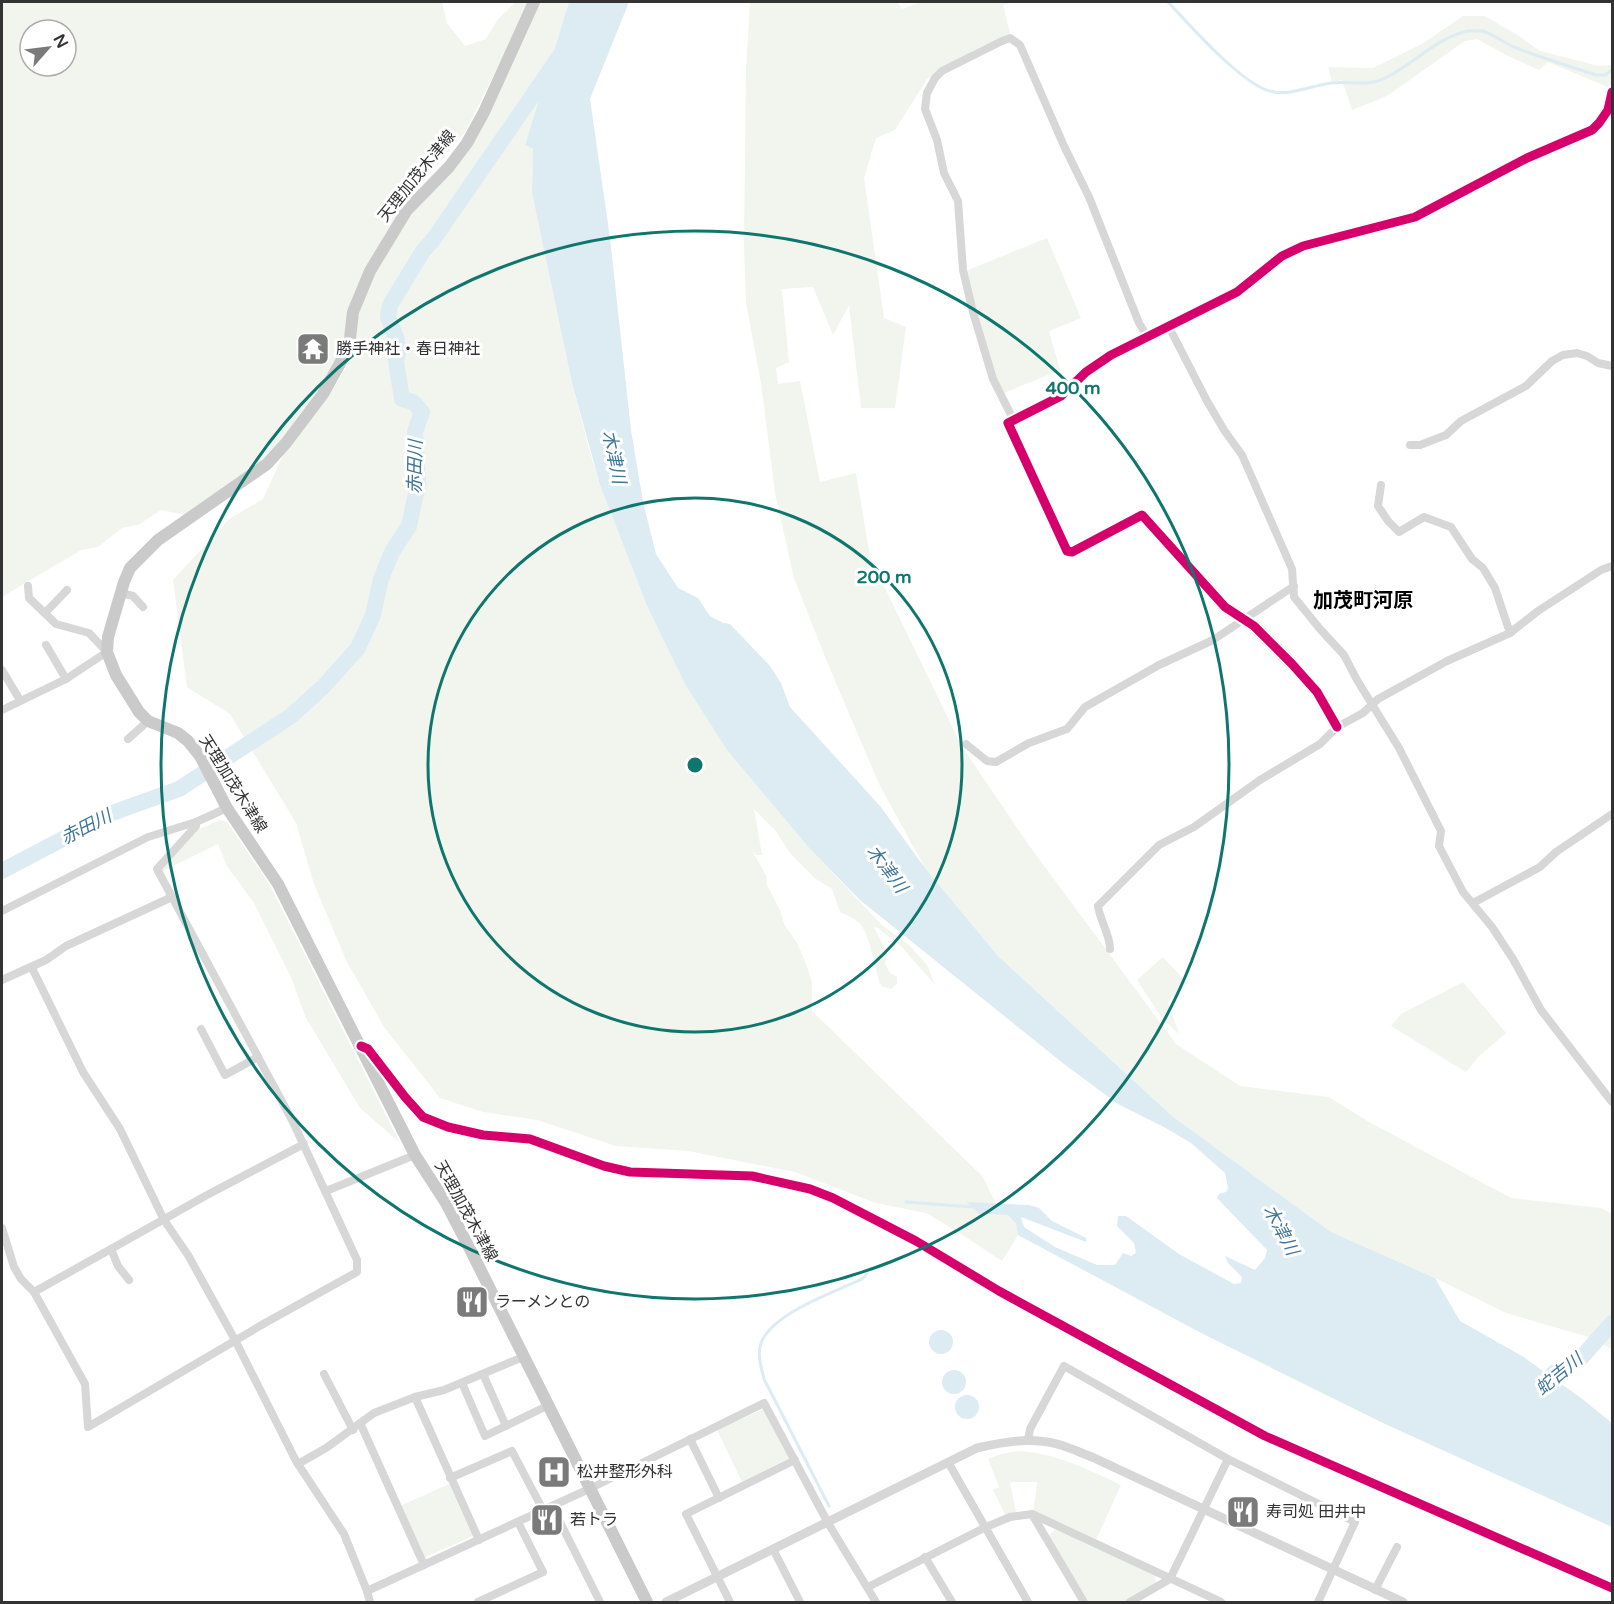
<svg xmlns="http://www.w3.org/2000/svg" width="1614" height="1604" font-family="'Varela Round','Noto Sans JP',sans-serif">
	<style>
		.green { fill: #f1f5ed; fill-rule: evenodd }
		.water { fill: #ddebf3 }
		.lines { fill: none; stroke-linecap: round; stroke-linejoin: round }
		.stream { stroke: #ddebf3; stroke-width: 3 }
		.river { stroke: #ddebf3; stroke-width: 16 }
		.minor { stroke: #d7d7d7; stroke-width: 8 }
		.tertiary { stroke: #d7d7d7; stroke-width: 9 }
		.primary { stroke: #cacaca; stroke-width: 12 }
		.cycleway-casing { stroke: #fff; stroke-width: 13 }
		.cycleway { stroke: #d6006c; stroke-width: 9 }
		.ring { fill: none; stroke: #0f766e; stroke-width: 3 }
		.labels { text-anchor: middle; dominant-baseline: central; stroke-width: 6; stroke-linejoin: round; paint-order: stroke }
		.street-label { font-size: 16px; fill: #333; stroke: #fff }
		.poi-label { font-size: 16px; fill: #333; stroke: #fff; text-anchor: start }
		.water-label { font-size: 18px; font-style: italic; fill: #3f7597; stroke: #fff }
		.quarter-label { font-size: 20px; font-weight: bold; fill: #000; stroke: #fff }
		.centre { fill: #0f766e; stroke: #fff; stroke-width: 3 }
		.ring-label { font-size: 18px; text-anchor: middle; font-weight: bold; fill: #0f766e; stroke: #fff; stroke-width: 6; stroke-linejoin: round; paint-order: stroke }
	</style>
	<rect width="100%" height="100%" fill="#fff"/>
	<g class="green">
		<path d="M2 2H442L447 23 465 46 486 39 498 19 516 2H529L522 19 465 132 402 207 385 234 360 282 336 370 268 456 186 515 161 510 138 525 122 528 98 547 81 550 2 597ZM30 30H66V66H30Z"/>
		<path d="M538 2H569L525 145 533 149 532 193 572 383 589 449 600 485 647 606 686 686 727 750 810 849 882 925 909 945 927 965 935 985 901 946 878 928 874 927 887 953 885 964 890 973 897 977V984L891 989 881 986C874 968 871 932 857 921 853 917 845 915 840 912L832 889 816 879 790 853 775 830 754 809 762 855H756L752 851 766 875 767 885 780 910 784 924 797 943 805 961 812 982V1011L983 1177 996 1204 967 1203 979 1214 1008 1215 1016 1224 1018 1235 1002 1261 958 1232 926 1213 876 1203 795 1172 688 1151 616 1146 537 1120 483 1112 440 1098 384 1027 346 960 314 884 296 823 230 714 187 687 173 580 229 519 263 499 286 448 328 397 347 366 363 296 405 217 455 162Z"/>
		<polygon points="750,2 897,2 902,9 921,2 1012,2 1003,5 1010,33 976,49 927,79 895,130 876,138 864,178 884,318 906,327 895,408 861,408 849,305 833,335 813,287 782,289 789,362 776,368 778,384 800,381 820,482 856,473 870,557 961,745 1028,844 1176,1044 1240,1086 1329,1097 1369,1122 1511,1198 1601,1208 1612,1214 1612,1349 1585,1336 1506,1313 1435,1278 1331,1232 1172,1116 998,956 925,868 879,784 825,657 794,578 775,493 761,383 746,303 744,245 746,70"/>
		<polygon points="1463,16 1485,16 1519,36 1540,51 1599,66 1612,65 1612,84 1610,88 1548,62 1539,70 1506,55 1477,39 1465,41 1387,96 1352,110 1342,80 1332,82 1328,67 1373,68 1422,44"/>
		<polygon points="1047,238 1081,318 1049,331 1060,370 1004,393 996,378 969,283 968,270"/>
		<polygon points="220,820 227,822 268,882 400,1143 360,1108 305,1016 291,977 254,903 227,866 218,844 161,872 162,868 197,830"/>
		<polygon points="1163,957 1187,983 1168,1002 1179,1034 1162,1018 1137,980"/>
		<polygon points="1463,982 1506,1033 1479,1056 1466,1072 1391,1026 1401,1014"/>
		<polygon points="763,1409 789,1458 742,1482 717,1430"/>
		<path d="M1018 1451C1056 1453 1087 1469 1121 1485L1096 1540 1033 1514 1037 1482H1010L1016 1512 1006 1516 993 1490 999 1487 988 1459 1001 1454Z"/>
		<polygon points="449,1484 473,1536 423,1558 400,1506"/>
		<polygon points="1055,1529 1155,1575 1156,1583 1124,1602 1089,1602 1049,1536"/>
	</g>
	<g class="water">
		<polygon points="569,2 629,2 590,99 610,238 631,430 643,502 656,554 678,588 698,598 710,616 723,623 730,624 770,666 781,683 790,707 880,806 925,868 998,956 1172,1116 1331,1232 1435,1278 1460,1321 1522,1356 1581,1398 1612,1423 1612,1527 1385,1424 1203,1334 1018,1235 1016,1224 1008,1215 979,1214 966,1202 1029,1205 1039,1208 1052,1221 1086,1238 1086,1242 1021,1217 1024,1227 1055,1247 1097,1265 1115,1265 1123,1253 1131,1256 1136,1253 1134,1243 1117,1226 1118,1216 1126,1216 1179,1254 1234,1284 1241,1283 1242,1277 1228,1263 1225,1256 1255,1270 1265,1258 1267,1250 1217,1198 1219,1194 1226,1192 1228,1188 1225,1173 1191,1143 1164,1127 1118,1104 1064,1064 860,900 810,849 727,750 686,686 647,606 600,485 572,383 532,193 533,149 525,145"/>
		<circle cx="941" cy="1342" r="12"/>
		<circle cx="954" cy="1382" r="12"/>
		<circle cx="967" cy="1407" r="12"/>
	</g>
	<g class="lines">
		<g class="stream">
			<path d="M1168 2C1189 24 1244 88 1274 92 1293 95 1313 85 1332 83 1350 81 1368 87 1385 78 1413 65 1437 37 1468 31 1472 31 1478 31 1482 31 1492 33 1504 43 1514 47 1541 58 1569 66 1596 75H1605L1612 70"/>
			<polyline points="906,1202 973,1207"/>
			<path d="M829 1506 764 1379C761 1367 757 1355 761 1343 772 1313 835 1292 862 1279L867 1274"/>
		</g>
		<g class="river">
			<polyline points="2,871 112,813 179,789 291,716 323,687 358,648 373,615 381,579 392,552 409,526 418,484 415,432 422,412 413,402 402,399 396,361 398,354 397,340 388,317 390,305 423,251 433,240 559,57"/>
			<polyline points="1536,1392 1554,1373 1581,1358 1612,1323"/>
		</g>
		<g class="minor">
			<polyline points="1169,327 1207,401 1224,430 1242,455 1292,569 1294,597 1320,629 1344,655 1357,680 1399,748 1441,831 1439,846 1463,892 1492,927 1513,959 1541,1010 1612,1102"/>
			<polyline points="1013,419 993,379 973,312 963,270 958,201 944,173 937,140 925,109 927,93 935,78 942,71 1002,41 1010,38 1020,45 1064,146 1089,197 1139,323 1148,338"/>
			<polyline points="1410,445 1420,445 1446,435 1461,421 1526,386 1552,361 1563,355 1577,353 1587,356 1598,363 1612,366"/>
			<polyline points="1381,485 1378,506 1388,521 1399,532 1424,517 1451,527 1472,559 1483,568 1495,588 1510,633"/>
			<polyline points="121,593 133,596 143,607"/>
			<polyline points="45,613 67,590"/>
			<polyline points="46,645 66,679"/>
			<polyline points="2,670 20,700"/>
			<polyline points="2,710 66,679 107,652 89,633 56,624 29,598 28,586"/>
			<polyline points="1337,727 1317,692 1292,664 1254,626 1225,607 1142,515 1072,552 1067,551 1008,423 1061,396 1086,372 1111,355 1237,292 1282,256 1303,246 1415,217 1527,158 1592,130 1599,123 1608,110 1612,92"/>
			<polyline points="128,739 148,721"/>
			<polyline points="966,744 987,761 996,762 1029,743 1067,729 1085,707 1159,665 1213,640 1294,586"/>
			<polyline points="1473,903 1540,867 1556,852 1612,814"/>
			<polyline points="2,911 148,837 196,822 227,808"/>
			<path d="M1110 949C1110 934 1100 921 1098 906L1159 845 1194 827 1260 780 1320 744 1337 727 1363 713 1378 699 1447 661 1510 633 1538 611 1601 570 1612 566"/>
			<polyline points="32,968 83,1072 120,1129 164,1220 188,1255 235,1340 296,1461 344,1534 367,1591 370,1602"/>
			<polyline points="2,980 46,960 66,946 172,897"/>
			<polyline points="201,1029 225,1075 258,1057"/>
			<polyline points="361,1046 368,1049 405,1097 423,1117 448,1127 483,1135 530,1139 604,1166 630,1172 752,1176 810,1189 833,1198 916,1241 999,1291 1265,1436 1612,1588"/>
			<polyline points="326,1191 415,1155"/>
			<polyline points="2,1228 14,1267 21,1279 34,1292 85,1384 88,1427 265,1323 357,1272 357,1260 293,1122 157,869 196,826 196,822"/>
			<polyline points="129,1280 118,1266 111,1249 207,1195 304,1144"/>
			<polyline points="34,1292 111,1249"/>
			<polyline points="324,1374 353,1430"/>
			<polyline points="483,1374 506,1426"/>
			<polyline points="462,1383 485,1436 547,1406"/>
			<polyline points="415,1397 479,1540"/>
			<polyline points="361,1425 424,1565"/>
			<polyline points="690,1439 719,1498"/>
			<polyline points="1028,1440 1030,1429 1064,1366 1228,1459 1355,1522 1318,1602"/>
			<polyline points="948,1462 1028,1602"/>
			<polyline points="298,1464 326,1448 374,1413 415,1397 444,1390 523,1357"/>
			<polyline points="450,1478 512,1451 543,1510"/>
			<polyline points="552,1506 600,1602"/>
			<polyline points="1033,1516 1084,1602"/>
			<polyline points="773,1549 800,1602"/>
			<polyline points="925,1557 952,1602"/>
			<polyline points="868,1587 984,1528 1010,1517 1032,1514 1221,1602"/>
			<polyline points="1375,1590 1397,1547"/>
			<polyline points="367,1591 589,1489 764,1403 828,1523 876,1602"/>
			<polyline points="478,1602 543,1572 518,1522"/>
			<polyline points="730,1602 686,1514 795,1460"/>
			<polyline points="1130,1602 1170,1579 1228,1459"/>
		</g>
		<path class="tertiary" d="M666 1602 977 1448C1003 1442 1029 1437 1057 1444 1069 1447 1081 1453 1092 1457L1403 1602"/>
		<polyline class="primary" points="534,2 484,112 467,143 449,167 407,210 370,271 353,312 349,347 323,394 286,443 267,464 158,540 130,568 124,582 108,637 107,652 116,675 139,712 148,721 178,733 188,741 200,756 227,808 278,884 415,1155 446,1203 472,1253 647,1602"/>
		<defs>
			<g id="cycleway">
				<polyline points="1337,727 1317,692 1292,664 1254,626 1225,607 1142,515 1072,552 1067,551 1008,423 1061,396 1086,372 1111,355 1237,292 1282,256 1303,246 1415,217 1527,158 1592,130 1599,123 1608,110 1612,92"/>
				<polyline points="361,1046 368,1049 405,1097 423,1117 448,1127 483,1135 530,1139 604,1166 630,1172 752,1176 810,1189 833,1198 916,1241 999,1291 1265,1436 1612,1588"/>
			</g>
		</defs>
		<use href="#cycleway" class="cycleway-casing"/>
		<use href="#cycleway" class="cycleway"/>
	</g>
	<g class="ring">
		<circle cx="695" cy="765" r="267"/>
		<circle cx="695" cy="765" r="534"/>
	</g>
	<defs>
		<symbol id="temple-square" viewBox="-11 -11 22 22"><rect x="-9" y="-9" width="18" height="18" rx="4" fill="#7a7a7a" stroke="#fff"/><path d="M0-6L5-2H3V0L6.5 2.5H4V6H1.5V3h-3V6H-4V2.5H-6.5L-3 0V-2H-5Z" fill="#fff"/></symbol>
		<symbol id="restaurant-square" viewBox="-11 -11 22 22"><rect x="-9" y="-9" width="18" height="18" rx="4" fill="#7a7a7a" stroke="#fff"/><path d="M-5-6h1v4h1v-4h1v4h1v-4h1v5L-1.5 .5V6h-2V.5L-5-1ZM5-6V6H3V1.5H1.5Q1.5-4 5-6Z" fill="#fff"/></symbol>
		<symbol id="hospital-square" viewBox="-11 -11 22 22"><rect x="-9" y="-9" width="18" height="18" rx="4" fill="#7a7a7a" stroke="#fff"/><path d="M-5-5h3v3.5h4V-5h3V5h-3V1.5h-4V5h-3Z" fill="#fff"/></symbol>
	</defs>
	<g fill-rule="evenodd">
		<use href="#temple-square" x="294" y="330" width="38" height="38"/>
		<use href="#restaurant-square" x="453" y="1283" width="38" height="38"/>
		<use href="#hospital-square" x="535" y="1453" width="38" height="38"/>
		<use href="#restaurant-square" x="1224" y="1493" width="38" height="38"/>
		<use href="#restaurant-square" x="528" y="1501" width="38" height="38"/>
	</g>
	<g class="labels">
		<g class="street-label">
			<text transform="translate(417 176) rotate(-51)">天理加茂木津線</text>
			<text transform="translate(233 784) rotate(58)">天理加茂木津線</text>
			<text transform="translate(466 1211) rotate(61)">天理加茂木津線</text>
		</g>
		<g class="poi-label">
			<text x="336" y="349">勝手神社・春日神社</text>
			<text x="495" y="1302">ラーメンとの</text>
			<text x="577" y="1472">松井整形外科</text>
			<text x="1266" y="1512">寿司処 田井中</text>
			<text x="570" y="1520">若トラ</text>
		</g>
		<g class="water-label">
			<text transform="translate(614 457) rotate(78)">木津川</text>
			<text transform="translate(415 467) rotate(-89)">赤田川</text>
			<text transform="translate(86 827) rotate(-27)">赤田川</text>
			<text transform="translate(887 869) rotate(53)">木津川</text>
			<text transform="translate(1281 1230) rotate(62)">木津川</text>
			<text transform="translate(1559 1374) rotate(-39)">蛇吉川</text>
		</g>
		<g class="quarter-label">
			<text x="1363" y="601">加茂町河原</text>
		</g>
	</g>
	<circle cx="695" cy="765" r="9" class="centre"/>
	<g class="ring-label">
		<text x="1073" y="394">400 m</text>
		<text x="884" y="583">200 m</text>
	</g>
	<rect width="1614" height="1604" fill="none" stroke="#333333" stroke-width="6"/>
	<g transform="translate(48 48) rotate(62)"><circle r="28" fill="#ffffff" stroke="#adadad" stroke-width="1.5"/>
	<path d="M0-4.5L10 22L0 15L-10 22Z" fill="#7a7a7a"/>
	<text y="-9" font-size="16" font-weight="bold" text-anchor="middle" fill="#333333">N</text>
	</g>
</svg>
